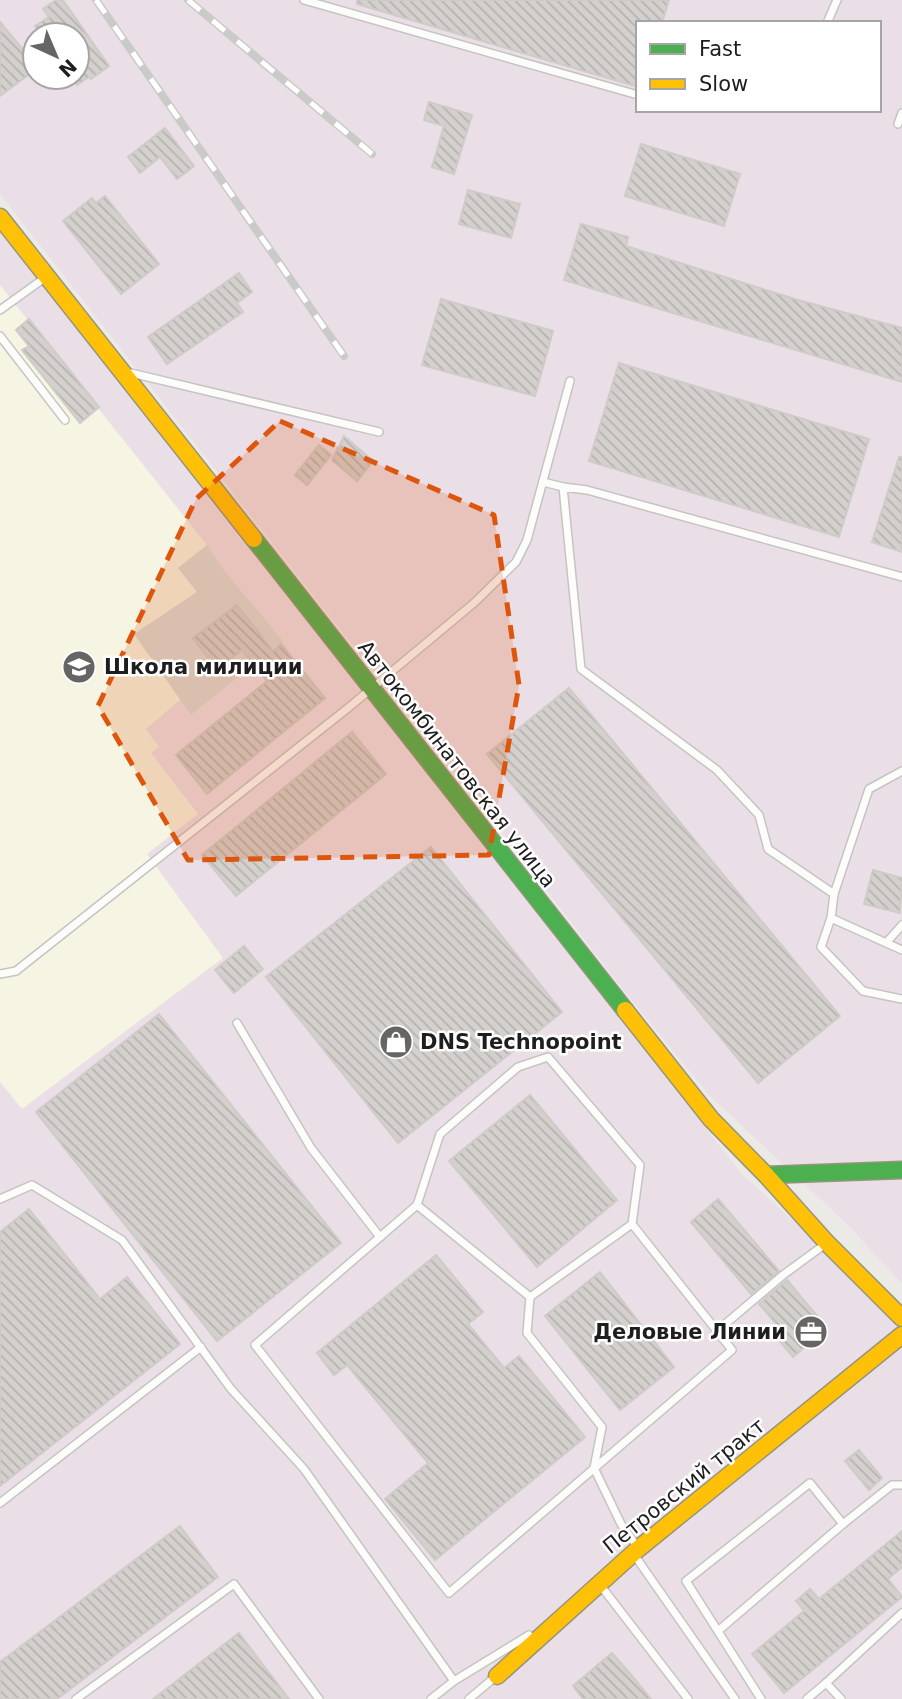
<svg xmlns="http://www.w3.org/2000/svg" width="902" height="1699" font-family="'DejaVu Sans',sans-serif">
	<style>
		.industrial { fill: #eadfe6; fill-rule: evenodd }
		.education { fill: #f6f4e2 }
		.religious { fill: #dadad8 }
		.building { fill: url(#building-back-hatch); stroke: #cfcbc8; stroke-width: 2 }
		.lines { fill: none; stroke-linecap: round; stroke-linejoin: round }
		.lane-casing { stroke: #c5c4c3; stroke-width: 10 }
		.fast-casing { stroke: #95957e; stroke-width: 19 }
		.slow-casing { stroke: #95957e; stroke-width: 19 }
		.lane { stroke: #fcfcfb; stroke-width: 7 }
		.fast { stroke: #4caf50; stroke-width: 16 }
		.slow { stroke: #ffc107; stroke-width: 16 }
		.rail-casing { stroke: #cacac9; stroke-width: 8 }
		.rail { stroke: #fff; stroke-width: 5; stroke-dasharray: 16; stroke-linecap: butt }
		.marked { fill: #de560d; fill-opacity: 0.2; stroke: #de560d; stroke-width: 5; stroke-dasharray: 14 9; stroke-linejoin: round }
		.labels { text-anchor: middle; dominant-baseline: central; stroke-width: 5; stroke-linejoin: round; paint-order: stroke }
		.poi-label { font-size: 21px; font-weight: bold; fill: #1e1e1e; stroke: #fff; text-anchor: start }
		.street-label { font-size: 21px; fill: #1e1e1e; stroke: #fff }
	</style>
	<defs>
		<pattern id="building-back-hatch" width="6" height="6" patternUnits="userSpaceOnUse" patternTransform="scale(1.75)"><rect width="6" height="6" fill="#d3d0cd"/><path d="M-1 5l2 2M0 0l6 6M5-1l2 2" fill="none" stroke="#b5b2b0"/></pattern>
	</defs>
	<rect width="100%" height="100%" fill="#eceae7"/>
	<g class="industrial">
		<path d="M0 0H902V1284L849 1226 709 1095 624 991 475 797 317 600 0 194ZM638 23H879V110H638ZM35 35H77V77H35Z"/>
		<polygon points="0,232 740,1172 788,1216 874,1287 902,1320 902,1699 0,1699"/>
	</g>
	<polygon class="education" points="0,285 207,545 178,568 197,592 135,634 181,699 146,729 159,747 151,753 198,814 147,854 223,958 22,1109 0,1082"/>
	<polygon class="religious" points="207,545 222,568 283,641 191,715 134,634 197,592 178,568"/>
	<g class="building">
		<polygon points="56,0 63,0 109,66 91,79 89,77 77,85 77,35 41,35 35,26 49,17 43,9"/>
		<polygon points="357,0 669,0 662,23 638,23 638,87 357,4"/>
		<polygon points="0,22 35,64 35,70 0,96"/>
		<polygon points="429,102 472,115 454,174 432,167 444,126 424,120"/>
		<polygon points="165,128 194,166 177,179 160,157 140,173 128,157"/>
		<polygon points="641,144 740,174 724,226 625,196"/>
		<polygon points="468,190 520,204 511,238 459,224"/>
		<polygon points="105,196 159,264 121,294 63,221 92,198 96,203"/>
		<polygon points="581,224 628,237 626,246 798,300 902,328 902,382 564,280"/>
		<polygon points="239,273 252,292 237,303 243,312 167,364 148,337"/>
		<polygon points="441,299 553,331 535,396 422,365"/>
		<polygon points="29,319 99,407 80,423 22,350 29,346 16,330"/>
		<polygon points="619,363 869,439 839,537 589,461"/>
		<polygon points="344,436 373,461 357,481 332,460"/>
		<polygon points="319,445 331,455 307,485 295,475"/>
		<polygon points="899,457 902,457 902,552 872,542"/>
		<polygon points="237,605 273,651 281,644 325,698 207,794 176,755 267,681 242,650 217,670 193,638"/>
		<polygon points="569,688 840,1016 758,1083 487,754"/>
		<polygon points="352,732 386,774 236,896 202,855"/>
		<polygon points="431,847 562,1012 398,1143 266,977"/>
		<polygon points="873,870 902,878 900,913 864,904"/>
		<polygon points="244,946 263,969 234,993 215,970"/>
		<polygon points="159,1014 341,1243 217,1341 36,1112"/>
		<polygon points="530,1095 617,1200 537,1267 449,1161"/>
		<polygon points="718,1199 779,1271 751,1294 691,1222"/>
		<polygon points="29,1209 100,1299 127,1277 180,1344 0,1486 0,1232"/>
		<polygon points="436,1255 483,1312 468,1324 504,1368 519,1356 585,1437 435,1560 385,1499 428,1463 347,1365 334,1375 317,1353"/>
		<polygon points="600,1272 674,1367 620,1410 545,1316"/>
		<polygon points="787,1280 827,1328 793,1357 777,1338 784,1333 759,1304"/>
		<polygon points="859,1450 882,1478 869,1490 845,1461"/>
		<polygon points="180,1526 218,1577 57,1699 0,1699 0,1662"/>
		<polygon points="902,1531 902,1567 888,1579 902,1597 784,1693 752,1654 804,1611 796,1601 810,1589 819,1599"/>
		<polygon points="239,1633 289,1699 153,1699"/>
		<polygon points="612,1653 627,1670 651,1699 583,1699 573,1686"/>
	</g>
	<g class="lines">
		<defs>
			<g id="lane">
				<polyline points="304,0 638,95"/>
				<polyline points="827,23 837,0"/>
				<polyline points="898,124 902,113"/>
				<polyline points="0,310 46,277"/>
				<polyline points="0,336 65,420"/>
				<polyline points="131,373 379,432"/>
				<polyline points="543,482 563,487"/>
				<polyline points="902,577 587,490 563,487 581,669 717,770 759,815 768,849 834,894 831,918 821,947 863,991 902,999"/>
				<polyline points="834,894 869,789 902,771"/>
				<polyline points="831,918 902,950"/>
				<polyline points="886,943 902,925"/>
				<polyline points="0,974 16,971 348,708 474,603 516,562 527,540 570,381"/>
				<polyline points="237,1023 311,1148 380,1237"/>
				<polygon points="548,1057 640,1165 632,1224 732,1350 449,1593 255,1345 417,1205 440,1134 518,1067"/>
				<polyline points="0,1199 32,1185 122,1240 231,1389 304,1469 454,1681"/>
				<polyline points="417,1205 530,1297 527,1333 602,1427 594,1468 621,1524 636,1545"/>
				<polyline points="530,1297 632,1224"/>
				<polyline points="717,1331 783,1275 824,1245"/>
				<polyline points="0,1503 201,1347"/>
				<polyline points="843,1524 892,1485 902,1485"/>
				<polyline points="635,1556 735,1699"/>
				<polyline points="601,1586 688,1699"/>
				<polyline points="718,1631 843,1524 810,1483 686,1581 761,1699"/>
				<polyline points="826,1683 902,1613"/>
				<polyline points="76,1699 234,1584 319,1699"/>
				<polyline points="431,1699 454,1681 529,1635"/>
				<polyline points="469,1699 494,1678"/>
				<polyline points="807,1699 826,1683 841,1699"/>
			</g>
			<g id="fast">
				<polyline points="254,539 625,1010"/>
				<polyline points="766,1175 902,1170"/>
			</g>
			<g id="slow">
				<polyline points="0,217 254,539"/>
				<polyline points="625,1010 711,1119 766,1175 827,1243 902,1318"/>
				<polyline points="497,1676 638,1549 902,1335"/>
			</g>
		</defs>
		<use href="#lane" class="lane-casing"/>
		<use href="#fast" class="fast-casing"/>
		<use href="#slow" class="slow-casing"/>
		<use href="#lane" class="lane"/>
		<use href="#fast" class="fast"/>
		<use href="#slow" class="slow"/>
		<defs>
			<g id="rail">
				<polyline points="96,0 344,356"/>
				<polyline points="188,0 372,154"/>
			</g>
		</defs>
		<use href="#rail" class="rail-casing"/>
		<use href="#rail" class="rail"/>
	</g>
	<path class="marked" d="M280 421 494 515 519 685 489 855 188 860 98 706 196 499Z"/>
	<defs>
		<symbol id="university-disc" viewBox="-11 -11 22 22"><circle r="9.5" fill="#666564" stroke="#fff"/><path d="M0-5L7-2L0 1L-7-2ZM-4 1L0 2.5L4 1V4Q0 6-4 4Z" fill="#fff"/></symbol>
		<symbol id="shop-disc" viewBox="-11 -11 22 22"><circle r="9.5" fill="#666564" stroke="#fff"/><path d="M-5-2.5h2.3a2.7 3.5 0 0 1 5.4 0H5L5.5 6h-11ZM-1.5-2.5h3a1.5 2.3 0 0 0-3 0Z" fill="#fff"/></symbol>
		<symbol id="office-disc" viewBox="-11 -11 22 22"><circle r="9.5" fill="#666564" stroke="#fff"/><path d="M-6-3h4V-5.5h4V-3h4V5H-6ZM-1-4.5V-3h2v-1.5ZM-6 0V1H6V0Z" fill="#fff"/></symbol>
	</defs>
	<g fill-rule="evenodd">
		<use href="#university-disc" x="60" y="648" width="38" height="38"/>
		<use href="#shop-disc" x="377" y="1023" width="38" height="38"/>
		<use href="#office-disc" x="792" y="1313" width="38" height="38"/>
	</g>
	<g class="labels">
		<g class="poi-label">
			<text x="104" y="667">Школа милиции</text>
			<text x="420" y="1042">DNS Technopoint</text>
			<text x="786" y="1332" text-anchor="end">Деловые Линии</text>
		</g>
		<g class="street-label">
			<text transform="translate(457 764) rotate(52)">Автокомбинатовская улица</text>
			<text transform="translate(684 1486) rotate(-39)">Петровский тракт</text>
		</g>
	</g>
	<rect x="636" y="21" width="245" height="91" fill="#ffffff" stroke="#a5a5a5" stroke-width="2"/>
	<rect x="650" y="44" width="35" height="10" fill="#4caf50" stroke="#a5a5a5" stroke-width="2"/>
	<text x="699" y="56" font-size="21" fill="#1e1e1e">Fast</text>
	<rect x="650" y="79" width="35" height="10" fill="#ffc107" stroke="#a5a5a5" stroke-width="2"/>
	<text x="699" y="91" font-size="21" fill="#1e1e1e">Slow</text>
	<g transform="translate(56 56) rotate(136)"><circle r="33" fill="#ffffff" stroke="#a5a5a5" stroke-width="2"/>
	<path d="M0-5L12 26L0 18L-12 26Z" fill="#666564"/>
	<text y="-10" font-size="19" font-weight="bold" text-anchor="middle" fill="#1e1e1e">N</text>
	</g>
</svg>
